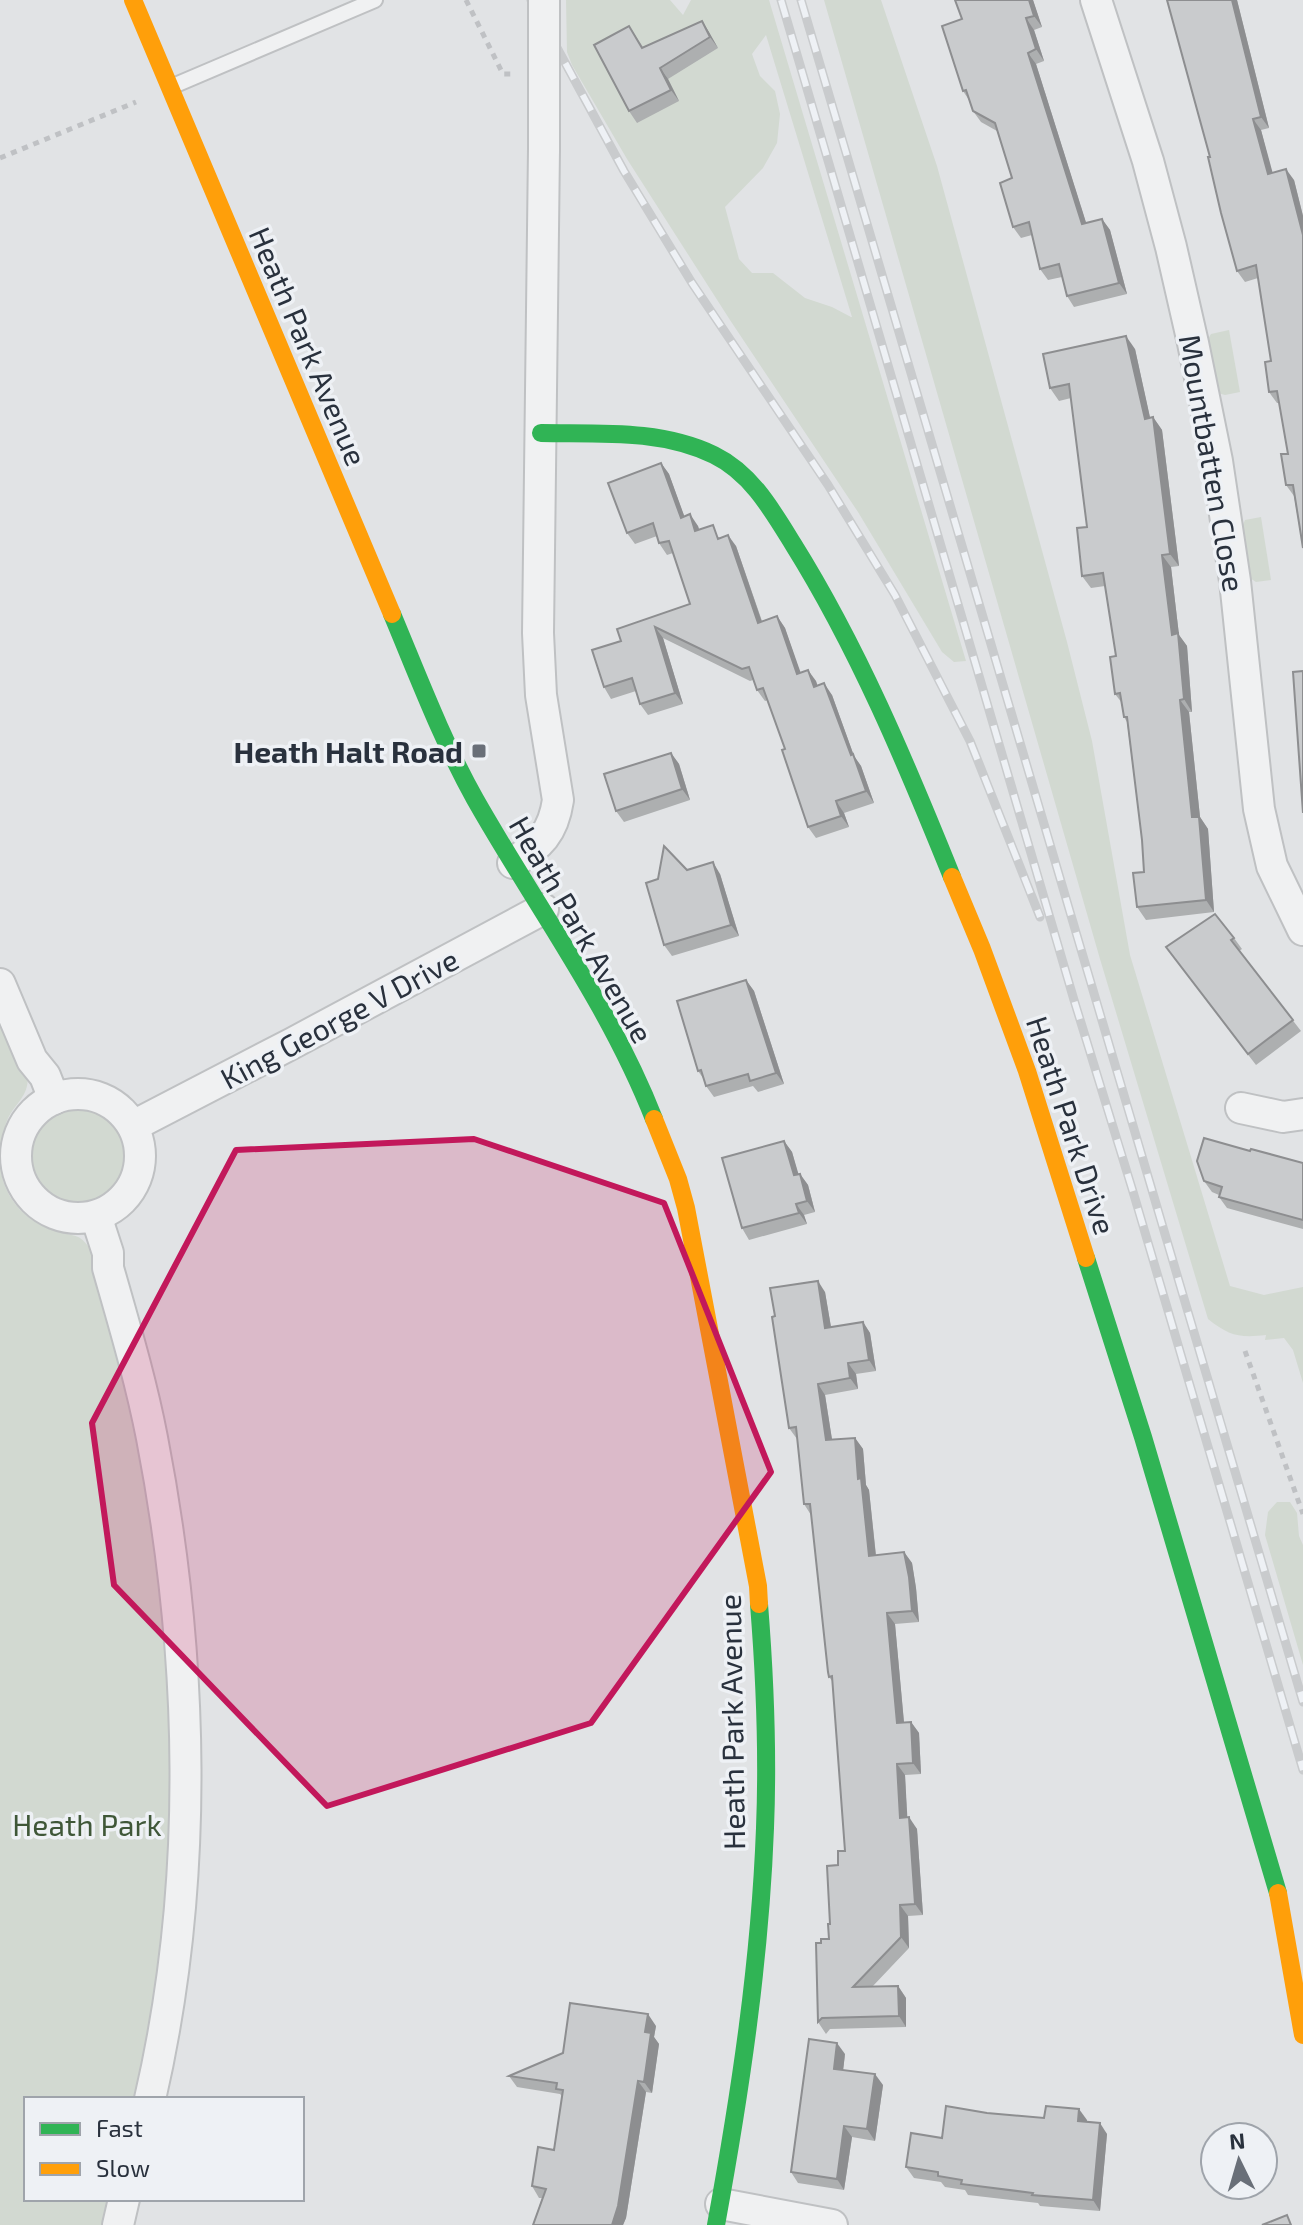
<svg xmlns="http://www.w3.org/2000/svg" width="1303" height="2225" font-family="'Exo 2',sans-serif">
	<style>
		.green { fill: #d2d9d1; fill-rule: evenodd }
		.lines { fill: none; stroke-linecap: round; stroke-linejoin: round }
		.lane-casing { stroke: #bfc1c3; stroke-width: 18 }
		.street-casing { stroke: #bfc1c3; stroke-width: 34 }
		.path { stroke: #bfc1c4; stroke-width: 5; stroke-dasharray: 6 6; stroke-linecap: butt }
		.lane { stroke: #f0f1f2; stroke-width: 14 }
		.street { stroke: #f0f1f2; stroke-width: 30 }
		.fast { stroke: #30b455; stroke-width: 18 }
		.slow { stroke: #ff9f0a; stroke-width: 18 }
		.rail-casing { stroke: #c9cbcd; stroke-width: 9 }
		.rail { stroke: #eef1f5; stroke-width: 6; stroke-dasharray: 18; stroke-linecap: butt }
		.street-bridge-casing { stroke: #bfc1c3; stroke-width: 34; stroke-linecap: butt }
		.street-bridge { stroke: #f0f1f2; stroke-width: 30 }
		.wall { fill: #adafb0 }
		.shaded-wall { fill: #8d8e90 }
		.building { fill: #c9cbcd; stroke: #8d8e90; stroke-width: 2 }
		.marked { fill: #c2185b; fill-opacity: 0.2; stroke: #c2185b; stroke-width: 6; stroke-linejoin: round }
		.poi-dot { fill: #696f78; stroke: #eef1f5; stroke-width: 3 }
		.labels { text-anchor: middle; dominant-baseline: central; stroke-width: 7; stroke-linejoin: round; paint-order: stroke }
		.street-label { font-size: 30px; fill: #29313d; stroke: #eef1f5 }
		.poi-label { font-size: 30px; font-weight: bold; fill: #29313d; stroke: #eef1f5; text-anchor: end }
		.park-label { font-size: 30px; fill: #3f5738; stroke: #eef1f5 }
	</style>
	<rect width="100%" height="100%" fill="#e1e3e5"/>
	<g class="green">
		<path d="M566 0H670L683 15 691 0H769L966 661 954 662 942 652 858 512 730 320 627 159 572 65 567 52ZM766 35 852 317H851L832 307 805 298 773 273H752L739 259 725 207 763 168 777 143 780 114 775 91 760 76 752 54Z"/>
		<path d="M824 0H881L937 166 1067 642 1092 741 1130 955 1230 1286 1264 1295 1303 1287V1383L1293 1350 1284 1338 1265 1340 1266 1335C1240 1338 1229 1336 1208 1319L1100 959Z"/>
		<polygon points="1229,330 1240,392 1225,395 1218,393 1208,339 1211,334"/>
		<polygon points="1261,517 1271,580 1256,582 1250,578 1242,527 1245,520"/>
		<path d="M0 1012 27 1073C32 1100 6 1106 5 1131L13 1135C12 1149 16 1166 1 1172 6 1201 28 1223 56 1231 78 1238 79 1232 93 1253L129 1386 157 1530 175 1767 165 1948 138 2099H26V2199H114L108 2225H0Z"/>
		<circle cx="77" cy="1154" r="50"/>
		<polygon points="1277,1502 1290,1502 1297,1513 1299,1536 1303,1545 1303,1665 1265,1535 1268,1512"/>
	</g>
	<g class="lines">
		<defs>
			<polyline id="lane" points="173,86 375,0"/>
			<g id="street">
				<polyline points="1096,0 1148,161 1171,247 1193,343 1217,461 1235,581 1259,809 1272,866 1303,930"/>
				<path d="M513 863C540 844 553 834 558 800L541 695 538 633 544 149"/>
				<polyline points="0,984 32,1060 45,1076 54,1099"/>
				<circle cx="78" cy="1156" r="62"/>
				<polyline points="1241,1108 1283,1117 1303,1114"/>
				<polyline points="133,1126 293,1043 543,909"/>
				<path d="M96 1216 108 1253V1268C124 1324 141 1381 152 1438 194 1655 200 1883 150 2099"/>
				<polyline points="721,2204 832,2225"/>
				<polyline points="118,2225 124,2199"/>
			</g>
		</defs>
		<use href="#lane" class="lane-casing"/>
		<use href="#street" class="street-casing"/>
		<g class="path">
			<polyline points="466,0 503,74 512,74"/>
			<polyline points="0,158 136,102"/>
			<polyline points="1245,1351 1303,1514"/>
		</g>
		<use href="#lane" class="lane"/>
		<use href="#street" class="street"/>
		<g class="fast">
			<path d="M541 433C599 434 660 429 714 455 751 473 772 510 793 544 858 648 906 763 952 877"/>
			<path d="M392 614C418 676 442 740 475 799 535 905 609 1004 654 1119"/>
			<polyline points="1086,1258 1143,1437 1278,1893"/>
			<path d="M716 2225C740 2094 760 1962 765 1828 768 1754 765 1679 759 1604"/>
		</g>
		<g class="slow">
			<polyline points="133,0 392,614"/>
			<polyline points="952,877 982,949 1027,1071 1086,1258"/>
			<polyline points="654,1119 678,1179 686,1208 758,1586 759,1604"/>
			<polyline points="1278,1893 1303,2035"/>
		</g>
		<defs>
			<g id="rail">
				<polyline points="531,0 624,171 692,283 828,485 895,595 970,741 1040,917"/>
				<polyline points="781,0 1074,1000 1134,1195 1303,1770"/>
				<polyline points="801,0 1303,1702"/>
			</g>
		</defs>
		<use href="#rail" class="rail-casing"/>
		<use href="#rail" class="rail"/>
		<defs>
			<polyline id="street-bridge" points="544,149 544,0"/>
		</defs>
		<use href="#street-bridge" class="street-bridge-casing"/>
		<use href="#street-bridge" class="street-bridge"/>
	</g>
	<g class="wall">
		<polygon points="1033,0 1042,27 1034,30 1044,61 1036,64 1086,223 1102,219 1110,230 1127,294 1074,307 1067,296 1062,277 1048,280 1040,269 1032,235 1021,238 1013,227 1012,178 997,131 981,122 973,111 969,100 963,91 962,19"/>
		<polygon points="1167,0 1237,0 1269,128 1261,130 1272,173 1294,180 1303,216 1303,548 1294,496 1286,485 1288,454 1279,403 1277,403 1269,392 1271,361 1258,278 1245,282 1237,271 1210,157"/>
		<polygon points="702,21 718,48 668,79 679,101 637,123 629,111 629,26 643,47"/>
		<polygon points="1135,349 1150,418 1153,417 1162,430 1179,566 1171,567 1179,635 1187,646 1192,712 1189,712 1200,817 1208,829 1214,912 1146,920 1137,907 1144,872 1142,840 1127,722 1124,717 1122,703 1115,694 1116,656 1105,586 1091,588 1082,576 1087,527 1071,398 1059,401 1050,388"/>
		<polygon points="661,463 669,474 684,516 698,526 699,530 721,538 736,546 762,621 777,616 785,628 800,673 816,681 817,686 832,695 854,756 861,766 874,803 844,813 849,827 816,838 808,827 785,749 768,700 765,701 757,690 753,680 750,681 663,638 683,704 648,715 640,704 636,691 611,699 604,687 621,641 690,604 673,553 667,555 659,543 657,536 635,544 627,533"/>
		<polygon points="671,753 679,764 690,800 624,822 616,811"/>
		<polygon points="687,870 720,874 739,936 672,956 664,945"/>
		<polygon points="1234,938 1242,949 1239,951 1301,1031 1256,1065 1174,958"/>
		<polygon points="746,980 754,991 784,1084 758,1092 753,1086 714,1097 706,1086 703,1078 698,1071"/>
		<polygon points="784,1141 792,1152 798,1174 800,1174 808,1185 815,1212 804,1215 807,1224 749,1240 742,1228"/>
		<polygon points="1250,1151 1303,1163 1303,1229 1227,1208 1219,1197 1219,1195 1212,1192 1204,1181"/>
		<polygon points="825,1292 831,1327 863,1322 870,1333 876,1371 856,1374 858,1389 825,1395 832,1440 855,1438 863,1449 866,1485 869,1490 876,1555 904,1552 912,1563 916,1588 919,1622 895,1624 904,1722 911,1722 919,1733 921,1774 905,1775 907,1818 917,1829 923,1915 908,1916 909,1948 872,1987 898,1986 906,1998 906,2027 830,2029 826,2034 818,2022 821,1943 829,1939 838,1865 845,1851 833,1682 829,1677 811,1515 804,1504 797,1439 789,1428"/>
		<polygon points="656,2026 654,2037 659,2044 652,2093 646,2092 626,2218 623,2225 533,2225 542,2198 539,2198 532,2186 554,2150 562,2096 560,2094 517,2087 509,2076 563,2053"/>
		<polygon points="845,2054 843,2070 883,2085 875,2141 852,2137 844,2190 798,2183 791,2172"/>
		<polygon points="987,2113 1044,2118 1087,2120 1087,2122 1107,2134 1100,2211 1040,2206 1038,2203 968,2195 965,2190 945,2187 941,2182 914,2178 906,2167 942,2138"/>
	</g>
	<g class="shaded-wall">
		<polygon points="1029,0 1033,0 1042,27 1034,16"/>
		<polygon points="1232,0 1237,0 1269,128 1261,117"/>
		<polygon points="1026,18 1034,30 1044,61 1036,49"/>
		<polygon points="702,21 709,32 718,48 710,37"/>
		<polygon points="1028,53 1036,64 1090,235 1082,224"/>
		<polygon points="660,68 668,79 679,101 671,90"/>
		<polygon points="1253,119 1261,130 1276,185 1268,174"/>
		<polygon points="1286,169 1294,180 1303,216 1303,235"/>
		<polygon points="1102,219 1110,230 1127,294 1119,283"/>
		<polygon points="1126,336 1135,349 1153,431 1145,419"/>
		<polygon points="1153,417 1162,430 1179,566 1170,554"/>
		<polygon points="661,463 669,474 689,529 681,518"/>
		<polygon points="690,514 698,526 703,542 695,531"/>
		<polygon points="728,535 736,546 766,634 758,623"/>
		<polygon points="1162,555 1171,567 1179,635 1187,646 1192,712 1184,699 1172,635"/>
		<polygon points="777,616 785,628 805,685 797,674"/>
		<polygon points="655,627 663,638 683,704 675,693"/>
		<polygon points="808,670 816,681 822,699 814,687"/>
		<polygon points="824,683 832,695 854,756 861,766 874,803 866,791 851,755"/>
		<polygon points="1180,700 1189,712 1200,817 1208,829 1214,912 1206,900 1192,817"/>
		<polygon points="671,753 679,764 690,800 682,789"/>
		<polygon points="836,801 844,813 849,827 841,816"/>
		<polygon points="713,862 720,874 739,936 731,925"/>
		<polygon points="746,980 754,991 784,1084 776,1073"/>
		<polygon points="784,1141 792,1152 802,1186 794,1175"/>
		<polygon points="800,1174 808,1185 815,1212 807,1201"/>
		<polygon points="796,1204 804,1215 807,1224 799,1213"/>
		<polygon points="818,1281 825,1292 833,1339 825,1328"/>
		<polygon points="863,1322 870,1333 876,1371 869,1360"/>
		<polygon points="848,1363 856,1374 858,1389 850,1378"/>
		<polygon points="818,1384 825,1395 834,1452 826,1440"/>
		<polygon points="855,1438 863,1449 866,1485 869,1490 877,1567 869,1556 858,1479"/>
		<polygon points="904,1552 912,1563 916,1588 919,1622 912,1611"/>
		<polygon points="887,1613 895,1624 905,1734 897,1723"/>
		<polygon points="911,1722 919,1733 921,1774 913,1763"/>
		<polygon points="897,1764 905,1775 908,1829 900,1818"/>
		<polygon points="909,1817 917,1829 923,1915 915,1904"/>
		<polygon points="900,1905 908,1916 909,1948 901,1937"/>
		<polygon points="898,1986 906,1998 906,2027 899,2016"/>
		<polygon points="648,2014 656,2026 654,2037 659,2044 652,2093 644,2082 645,2032"/>
		<polygon points="837,2043 845,2054 842,2080 834,2069"/>
		<polygon points="875,2074 883,2085 875,2141 867,2129"/>
		<polygon points="638,2081 646,2092 626,2218 623,2225 612,2225"/>
		<polygon points="1079,2109 1087,2120 1086,2131 1078,2121"/>
		<polygon points="1100,2123 1107,2134 1100,2211 1093,2200"/>
		<polygon points="844,2126 852,2137 844,2190 837,2179"/>
	</g>
	<g class="building">
		<polygon points="955,0 1029,0 1034,16 1026,18 1036,49 1028,53 1082,224 1102,219 1119,283 1067,296 1059,264 1040,269 1029,222 1013,227 1000,183 1012,178 995,123 973,111 966,90 963,91 942,26 962,19"/>
		<polygon points="1167,0 1232,0 1261,117 1253,119 1268,174 1286,169 1303,235 1303,548 1293,485 1286,485 1281,454 1288,454 1277,391 1269,392 1265,362 1271,361 1256,265 1237,271 1221,213 1208,157 1210,157"/>
		<polygon points="702,21 710,37 660,68 671,90 629,111 594,45 629,26 642,48"/>
		<polygon points="1126,336 1145,419 1153,417 1170,554 1162,555 1172,635 1178,633 1184,699 1180,700 1192,817 1199,817 1206,900 1137,907 1133,873 1144,872 1142,840 1127,717 1124,717 1120,693 1115,694 1110,657 1116,656 1103,573 1082,576 1077,528 1087,527 1069,384 1050,388 1043,354"/>
		<polygon points="661,463 681,518 690,514 695,531 713,525 718,539 728,535 758,623 777,616 797,674 808,670 814,687 824,683 851,755 853,754 866,791 836,801 841,816 808,827 782,750 785,749 763,688 757,690 749,667 742,669 655,627 675,693 640,704 632,678 604,687 592,650 621,641 617,629 690,604 669,541 659,543 653,523 627,533 608,483"/>
		<polygon points="1303,671 1303,813 1293,672"/>
		<polygon points="671,753 682,789 616,811 604,774"/>
		<polygon points="664,846 687,870 713,862 731,925 664,945 646,883 658,879"/>
		<polygon points="1215,914 1234,938 1231,940 1293,1020 1248,1054 1166,947"/>
		<polygon points="746,980 776,1073 750,1081 748,1074 706,1086 701,1070 698,1071 677,1001"/>
		<polygon points="1204,1138 1250,1151 1251,1149 1303,1163 1303,1220 1219,1197 1222,1187 1204,1181 1197,1161"/>
		<polygon points="784,1141 794,1175 800,1174 807,1201 796,1204 799,1213 742,1228 722,1158"/>
		<polygon points="818,1281 825,1328 863,1322 869,1360 848,1363 850,1378 818,1384 826,1440 855,1438 858,1479 861,1478 869,1556 904,1552 909,1577 912,1611 887,1613 897,1723 911,1722 913,1763 897,1764 900,1818 909,1817 915,1904 900,1905 901,1937 853,1987 898,1986 899,2016 822,2018 818,2022 816,1943 821,1943 821,1939 829,1939 828,1924 830,1924 827,1866 838,1865 838,1851 845,1851 832,1676 829,1677 828,1672 810,1504 804,1504 796,1427 789,1428 772,1317 775,1316 770,1288"/>
		<polygon points="570,2003 648,2014 645,2032 651,2033 644,2082 638,2081 618,2206 612,2225 533,2225 546,2189 532,2186 538,2147 554,2150 563,2090 556,2089 557,2083 509,2076 563,2053"/>
		<polygon points="809,2039 837,2043 834,2069 875,2074 867,2129 844,2126 837,2179 791,2172"/>
		<polygon points="946,2106 987,2113 1044,2118 1046,2106 1079,2109 1078,2121 1100,2123 1093,2200 1032,2195 1033,2193 961,2184 962,2180 938,2176 938,2172 906,2167 911,2133 942,2138"/>
		<polygon points="1287,2215 1291,2225 1262,2225"/>
	</g>
	<path class="marked" d="M474 1139 664 1203 771 1472 591 1723 327 1806 114 1585 92 1423 236 1150Z"/>
	<rect class="poi-dot" x="471" y="743" width="16" height="16" rx="4"/>
	<g class="labels">
		<g class="street-label">
			<text transform="translate(309 346) rotate(67)">Heath Park Avenue</text>
			<text transform="translate(1213 463) rotate(80)">Mountbatten Close</text>
			<text transform="translate(582 929) rotate(60)">Heath Park Avenue</text>
			<text transform="translate(339 1018) rotate(-28)">King George V Drive</text>
			<text transform="translate(1072 1125) rotate(72)">Heath Park Drive</text>
			<text transform="translate(731 1722) rotate(-91)">Heath Park Avenue</text>
		</g>
		<g class="poi-label">
			<text x="463" y="751">Heath Halt Road</text>
		</g>
		<g class="park-label">
			<text x="87" y="1824">Heath Park</text>
		</g>
	</g>
	<rect x="24" y="2097" width="280" height="104" fill="#eef1f5" stroke="#9fa4ab" stroke-width="2"/>
	<rect x="40" y="2123" width="40" height="12" fill="#30b455" stroke="#9fa4ab" stroke-width="2"/>
	<text x="96" y="2137" font-size="24" fill="#29313d">Fast</text>
	<rect x="40" y="2163" width="40" height="12" fill="#ff9f0a" stroke="#9fa4ab" stroke-width="2"/>
	<text x="96" y="2177" font-size="24" fill="#29313d">Slow</text>
	<g transform="translate(1239 2161) rotate(355)"><circle r="38" fill="#eef1f5" stroke="#9fa4ab" stroke-width="2"/>
	<path d="M0-6L14 30L0 20L-14 30Z" fill="#696f78"/>
	<text y="-12" font-size="22" font-weight="bold" text-anchor="middle" fill="#29313d">N</text>
	</g>
</svg>
